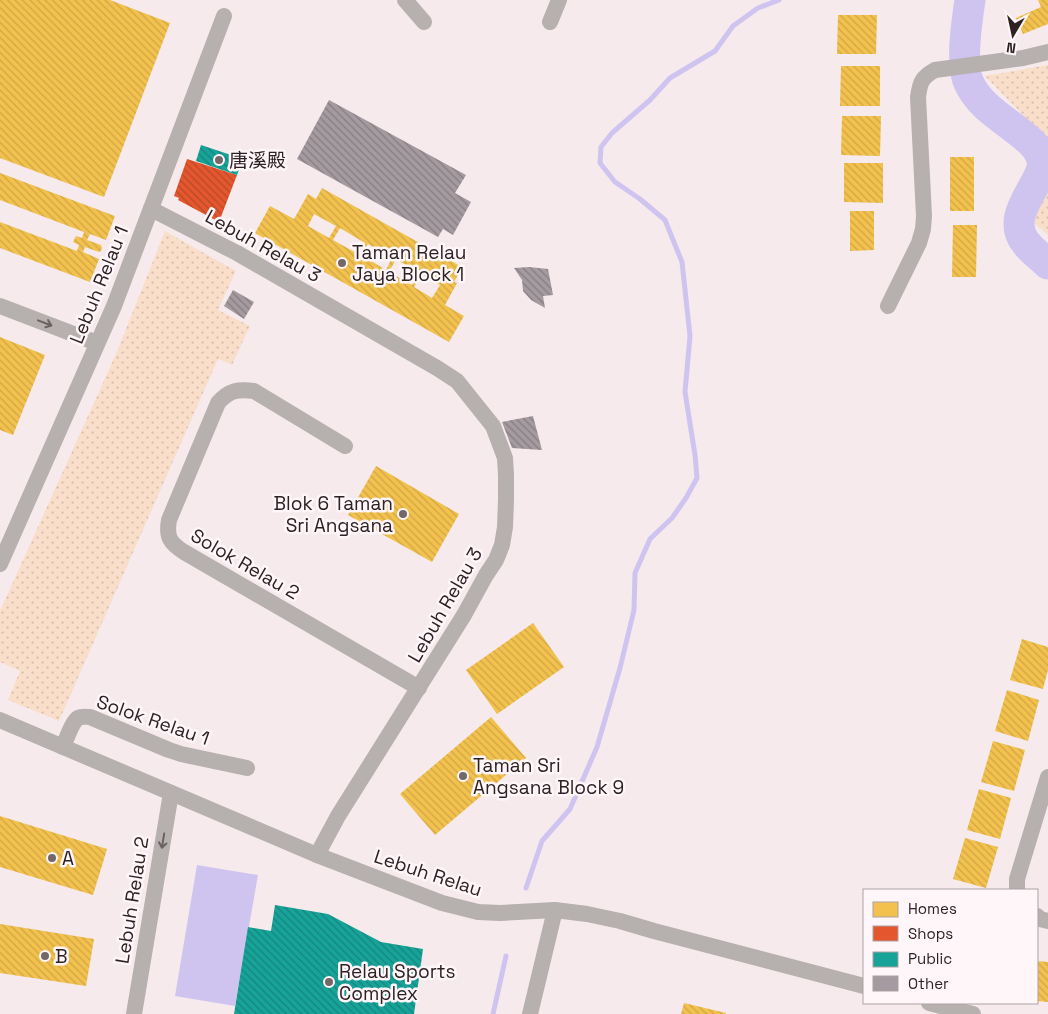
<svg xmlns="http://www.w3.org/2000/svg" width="1048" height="1014" font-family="'Space Grotesk','Noto Sans SC',sans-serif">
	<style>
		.park { fill: url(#park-dots) }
		.water { fill: #cfc4f0 }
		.homes { fill: url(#homes-back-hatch); fill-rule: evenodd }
		.shops { fill: url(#shops-back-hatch) }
		.public { fill: url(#public-back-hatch) }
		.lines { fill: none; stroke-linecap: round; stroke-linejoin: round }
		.stream { stroke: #cfc4f0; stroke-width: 5 }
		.river { stroke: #cfc4f0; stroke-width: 31 }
		.building { fill: url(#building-back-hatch) }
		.street { stroke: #b6b0af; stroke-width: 16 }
		.oneway { stroke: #6b6163 }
		.poi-dot { fill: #74676a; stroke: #fef6f8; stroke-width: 2 }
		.labels { text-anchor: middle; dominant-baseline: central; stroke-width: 5; stroke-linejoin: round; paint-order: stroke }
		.poi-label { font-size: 19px; fill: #2e2124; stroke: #fef6f8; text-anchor: start }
		.street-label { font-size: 19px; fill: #2e2124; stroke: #fef6f8 }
	</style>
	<defs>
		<pattern id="park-dots" width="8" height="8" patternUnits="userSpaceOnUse" patternTransform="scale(1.25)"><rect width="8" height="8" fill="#f9deca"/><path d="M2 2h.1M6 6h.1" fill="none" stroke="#d6bead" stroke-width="1.8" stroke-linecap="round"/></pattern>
		<pattern id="homes-back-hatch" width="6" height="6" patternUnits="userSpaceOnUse" patternTransform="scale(1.25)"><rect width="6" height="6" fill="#f2c14e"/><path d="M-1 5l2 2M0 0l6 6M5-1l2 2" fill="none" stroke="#d0a644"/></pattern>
		<pattern id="shops-back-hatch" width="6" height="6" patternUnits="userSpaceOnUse" patternTransform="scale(1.25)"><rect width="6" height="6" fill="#e4572e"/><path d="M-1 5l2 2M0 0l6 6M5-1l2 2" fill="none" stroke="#b94827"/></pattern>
		<pattern id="public-back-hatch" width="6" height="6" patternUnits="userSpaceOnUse" patternTransform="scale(1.25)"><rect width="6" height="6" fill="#17a398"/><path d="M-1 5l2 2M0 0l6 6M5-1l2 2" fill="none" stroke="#15847c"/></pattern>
		<pattern id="building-back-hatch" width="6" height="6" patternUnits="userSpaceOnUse" patternTransform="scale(1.25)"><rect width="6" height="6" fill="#a49a9f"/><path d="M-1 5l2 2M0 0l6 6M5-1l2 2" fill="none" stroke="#867d81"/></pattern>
	</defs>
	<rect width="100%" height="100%" fill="#f6eaed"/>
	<g class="park">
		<polygon points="1048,65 1048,141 985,76"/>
		<polygon points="1048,185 1048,235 1033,222"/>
		<polygon points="165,231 236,271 218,310 250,326 232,365 218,359 59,721 8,700 20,671 0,662 0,611 116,354"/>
	</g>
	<polygon class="water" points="197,865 258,875 235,1006 175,996"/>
	<g class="homes">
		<polygon points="0,0 110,0 170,23 104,197 0,158"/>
		<polygon points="1038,0 1048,0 1048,24 1023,34 1016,18 1041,7"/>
		<polygon points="838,15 877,15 876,54 837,54"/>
		<polygon points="841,66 880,66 880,106 840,106"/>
		<polygon points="842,116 881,116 880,156 841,155"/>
		<rect x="950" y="157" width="24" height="54"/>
		<polygon points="844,163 883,163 883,203 844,202"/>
		<polygon points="0,173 115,216 106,240 90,234 87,240 101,245 102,248 101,251 99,252 85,247 83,252 99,259 90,282 0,248 0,222 77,251 79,245 73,242 76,236 82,238 84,232 0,200"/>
		<path d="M322 188 462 267 454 282 457 283 445 305 464 316 449 342 255 233 270 206 294 219 308 194 316 199ZM314 214 336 226 329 238 308 226ZM340 228 365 243 358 254 333 240ZM368 244 392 258 386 270 361 255ZM396 259 419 273 412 285 389 272ZM422 274 440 285 432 298 414 287Z"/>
		<polygon points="850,211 874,211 874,250 850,251"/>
		<polygon points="953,225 977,225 976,277 952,277"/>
		<polygon points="0,337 45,355 13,435 0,430"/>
		<polygon points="376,466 459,514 432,562 348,515"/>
		<polygon points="533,623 564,667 497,714 466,670"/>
		<polygon points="1022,639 1048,647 1048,670 1043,689 1010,680"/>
		<polygon points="1007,690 1039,700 1028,741 995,731"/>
		<polygon points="491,717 526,758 435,835 400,794"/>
		<polygon points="993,741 1025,750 1014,791 981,782"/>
		<polygon points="979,789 1011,798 1000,839 967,830"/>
		<polygon points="0,816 107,849 93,895 0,867"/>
		<polygon points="965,838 998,847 986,888 953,879"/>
		<polygon points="0,924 94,939 86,986 0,973"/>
		<polygon points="1037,961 1048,962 1048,1002 1037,1001"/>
		<polygon points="684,1003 726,1013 726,1014 681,1014"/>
	</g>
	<polygon class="shops" points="187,159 237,175 219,222 178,200 179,198 174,196"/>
	<g class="public">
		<polygon points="201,145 243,159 237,175 196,161"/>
		<polygon points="275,905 328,914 381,942 423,949 414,1014 234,1014 248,927 271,931"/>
	</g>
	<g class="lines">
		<g class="stream">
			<polyline points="526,888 542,841 570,809 597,747 620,668 634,610 635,573 650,539 672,518 686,498 697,478 695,455 685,392 690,336 682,262 665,220 640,199 615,182 600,163 601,147 612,133 650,100 670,78 715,51 733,26 758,8 779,0"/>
			<polyline points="493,1014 506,956"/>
		</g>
		<path class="river" d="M970 0C967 20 960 66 969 83 978 103 997 115 1014 128 1025 137 1038 145 1042 159 1044 167 1040 174 1037 180 1027 200 1009 222 1026 243 1032 251 1041 257 1048 264"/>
	</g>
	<g class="building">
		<polygon points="329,100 466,175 455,193 471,202 453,235 443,229 438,237 297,159"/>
		<polygon points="529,267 548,269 553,295 543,296 545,308 531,300 523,291 522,280 514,268"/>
		<polygon points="233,290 254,302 244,319 224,306"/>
		<polygon points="533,416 542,450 512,448 502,422"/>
	</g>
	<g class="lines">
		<g class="street">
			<polyline points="405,0 424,22"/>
			<polyline points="550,22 559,0"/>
			<polyline points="151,209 237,253 437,368 457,381 493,426 505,458 506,475 506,500 505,527 502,545 496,560 486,575 464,615 338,816 317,855"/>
			<polyline points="0,306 97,343"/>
			<path d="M888 306 919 243 923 229 924 216 918 97C920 82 922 77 935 70L1023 58 1048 52"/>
			<path d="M345 446 254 391C238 389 229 390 218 403L169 520C166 537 170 543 184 552L419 688"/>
			<polyline points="0,564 114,306 224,16"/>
			<polyline points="0,720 317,855 442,903 478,912 500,913 555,910 587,914 620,921 654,931 864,986"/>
			<path d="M63 747C66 740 72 722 78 718 82 716 86 717 90 717L169 750 181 754 247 768"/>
			<polyline points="1017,890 1017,879 1048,777"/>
			<polyline points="1037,916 1040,919 1048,921"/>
			<polyline points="929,1003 973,1014"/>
			<polyline points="134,1014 171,793"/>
			<polyline points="530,1014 555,910"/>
		</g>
	</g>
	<defs><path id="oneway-shaft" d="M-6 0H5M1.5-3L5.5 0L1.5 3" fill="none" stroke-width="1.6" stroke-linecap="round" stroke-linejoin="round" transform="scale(1.25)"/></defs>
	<g class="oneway">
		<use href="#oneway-shaft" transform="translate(45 323) rotate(21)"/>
		<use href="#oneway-shaft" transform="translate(163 841) rotate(99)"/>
	</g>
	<g class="poi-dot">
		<circle cx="219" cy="160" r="5"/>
		<circle cx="342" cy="263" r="5"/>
		<circle cx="403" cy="514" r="5"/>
		<circle cx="463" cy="776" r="5"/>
		<circle cx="52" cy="858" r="5"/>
		<circle cx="45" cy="956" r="5"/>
		<circle cx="329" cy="982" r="5"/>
	</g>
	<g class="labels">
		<g class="poi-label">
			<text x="229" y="160">唐溪殿</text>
			<text x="352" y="252">Taman Relau<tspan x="352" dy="22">Jaya Block 1</tspan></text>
			<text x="393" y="503" text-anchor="end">Blok 6 Taman<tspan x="393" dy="22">Sri Angsana</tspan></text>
			<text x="473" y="765">Taman Sri<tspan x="473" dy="22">Angsana Block 9</tspan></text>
			<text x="62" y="858">A</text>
			<text x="55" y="956">B</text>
			<text x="339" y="971">Relau Sports<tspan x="339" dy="22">Complex</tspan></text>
		</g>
		<g class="street-label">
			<text transform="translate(263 246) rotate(29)">Lebuh Relau 3</text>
			<text transform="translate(99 285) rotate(-68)">Lebuh Relau 1</text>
			<text transform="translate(245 564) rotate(30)">Solok Relau 2</text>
			<text transform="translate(445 605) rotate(-60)">Lebuh Relau 3</text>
			<text transform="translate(153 720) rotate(19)">Solok Relau 1</text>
			<text transform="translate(428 873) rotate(18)">Lebuh Relau</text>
			<text transform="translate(132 900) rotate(-81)">Lebuh Relau 2</text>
		</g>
	</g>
	<rect x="863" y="889" width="175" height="115" fill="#fef6f8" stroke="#aba1a3"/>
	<rect x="873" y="902" width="25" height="15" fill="#f2c14e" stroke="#aba1a3"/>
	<text x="908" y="914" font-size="15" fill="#2e2124">Homes</text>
	<rect x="873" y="926" width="25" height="15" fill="#e4572e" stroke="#aba1a3"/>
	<text x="908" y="939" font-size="15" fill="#2e2124">Shops</text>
	<rect x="873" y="952" width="25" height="15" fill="#17a398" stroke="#aba1a3"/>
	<text x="908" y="964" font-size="15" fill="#2e2124">Public</text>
	<rect x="873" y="976" width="25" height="15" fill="#a49a9f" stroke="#aba1a3"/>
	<text x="908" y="989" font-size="15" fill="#2e2124">Other</text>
	<g transform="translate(1013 35) rotate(189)" stroke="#fef6f8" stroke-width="4" paint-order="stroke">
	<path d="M0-4L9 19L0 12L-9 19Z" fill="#2e2124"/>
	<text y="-8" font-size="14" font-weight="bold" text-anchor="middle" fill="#2e2124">N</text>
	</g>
</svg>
